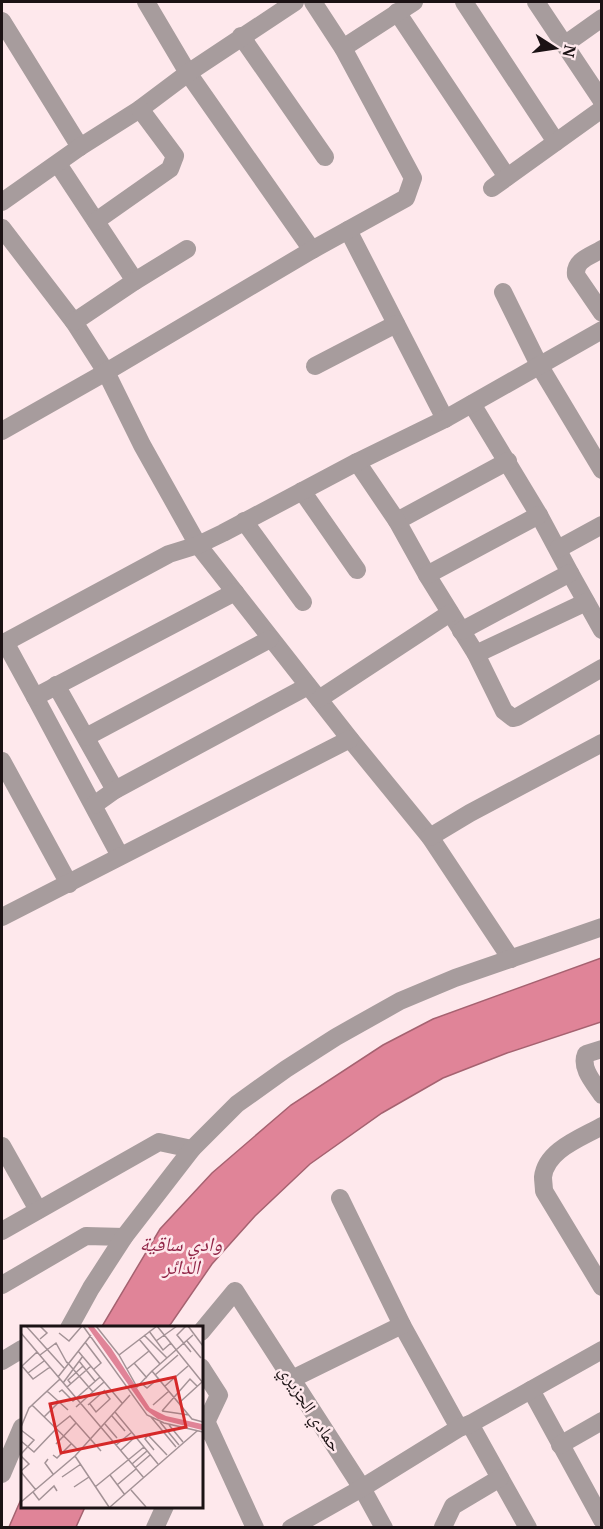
<svg xmlns="http://www.w3.org/2000/svg" width="603" height="1529" font-family="'PT Serif','Noto Naskh Arabic',serif">
	<style>
		.water { fill: #e08498; stroke: #a56270; stroke-width: 1.5 }
		.lines { fill: none; stroke-linecap: round; stroke-linejoin: round }
		.minor { stroke: #a79c9d; stroke-width: 18 }
		.labels { text-anchor: middle; dominant-baseline: central; stroke-width: 5; stroke-linejoin: round; paint-order: stroke }
		.street-label { font-size: 18px; fill: #1b1214; stroke: #fee8ec }
		.water-label { font-size: 20px; font-style: italic; fill: #912547; stroke: #fee8ec }
		.inset-road { fill: none; stroke: #a39296; stroke-width: 1.5 }
		.view { fill: #d62828; fill-opacity: 0.15; stroke: #d62828; stroke-width: 3 }
		.inset-edge { fill: none; stroke: #1b1214; stroke-width: 3 }
	</style>
	<rect width="100%" height="100%" fill="#fee8ec"/>
	<g class="water">
		<polygon points="601,958 601,1022 507,1053 443,1078 382,1113 310,1164 255,1216 212,1264 168,1328 101,1328 160,1229 212,1173 291,1105 383,1045 433,1019"/>
		<polygon points="22,1497 22,1506 85,1507 76,1527 9,1527"/>
	</g>
	<g class="lines">
		<g class="minor">
			<polyline points="146,2 188,73 312,250"/>
			<polyline points="464,2 556,142"/>
			<polyline points="536,2 602,101"/>
			<polyline points="397,12 507,177"/>
			<polyline points="2,21 80,147"/>
			<polyline points="241,36 325,157"/>
			<polyline points="564,45 602,18"/>
			<polyline points="343,48 414,2"/>
			<polyline points="58,164 135,281"/>
			<polyline points="492,188 602,109"/>
			<polyline points="2,202 80,147 140,109 188,73 295,2"/>
			<polyline points="96,221 170,169 175,156 140,109"/>
			<polyline points="2,228 74,322 106,372 142,445 198,545 350,739 430,837 511,959"/>
			<polyline points="348,230 445,419"/>
			<path d="M602 249C591 256 574 260 576 275L602 313"/>
			<polyline points="503,292 539,365 602,470"/>
			<polyline points="74,322 135,281 187,249"/>
			<polyline points="315,366 396,324"/>
			<polyline points="472,404 539,515 570,573 602,630"/>
			<polyline points="2,431 106,372 312,250 406,198 413,178 343,48 313,2"/>
			<polyline points="508,461 397,521 427,575 476,654 504,711 513,718 517,717 602,668"/>
			<polyline points="357,462 397,521"/>
			<polyline points="302,491 357,570"/>
			<polyline points="244,521 303,602"/>
			<polyline points="558,549 602,525"/>
			<polyline points="427,575 539,515"/>
			<polyline points="461,631 570,573"/>
			<polyline points="5,642 35,697 120,856"/>
			<polyline points="2,644 169,554 198,545 223,533 357,462 445,419 602,330"/>
			<polyline points="476,654 586,602"/>
			<polyline points="56,685 115,790"/>
			<polyline points="35,697 235,592"/>
			<polyline points="319,699 450,613"/>
			<polyline points="86,737 270,639"/>
			<polyline points="2,761 69,884"/>
			<polyline points="94,805 115,790 308,686"/>
			<polyline points="430,837 470,813 602,743"/>
			<polyline points="2,917 350,739"/>
			<path d="M602 1049 586 1054C580 1068 594 1083 602 1095"/>
			<path d="M602 1126C581 1138 546 1150 543 1177 543 1181 544 1187 544 1191L602 1287"/>
			<polyline points="2,1146 38,1210"/>
			<polyline points="340,1198 402,1325 459,1428"/>
			<polyline points="2,1231 159,1142 192,1149"/>
			<polyline points="2,1285 86,1236 124,1237"/>
			<polyline points="69,1328 91,1288 124,1237 192,1149 237,1104 286,1069 336,1037 400,1001 455,978 602,927"/>
			<polyline points="201,1332 235,1291 362,1488 384,1528"/>
			<polyline points="2,1361 22,1349"/>
			<polyline points="201,1367 219,1395 202,1431"/>
			<polyline points="292,1379 402,1325"/>
			<polyline points="531,1390 602,1520"/>
			<polyline points="206,1421 255,1528"/>
			<polyline points="470,1424 528,1528"/>
			<polyline points="560,1445 602,1421"/>
			<polyline points="2,1474 22,1427"/>
			<polyline points="443,1527 453,1506 500,1478"/>
			<polyline points="155,1528 165,1506"/>
			<polyline points="291,1528 362,1488 459,1428 470,1424 602,1350"/>
		</g>
	</g>
	<g class="labels">
		<g class="street-label">
			<text transform="translate(311 1408) rotate(57)">حمادي الجزيري</text>
		</g>
		<g class="water-label">
			<text x="181" y="1243">وادي ساقية<tspan x="181" dy="23">الدائر</tspan></text>
		</g>
	</g>
	<g transform="translate(21 1326)">
		<rect width="182" height="182" fill="#fee8ec"/>
		<path d="M66 0H72L90 22 129 82 145 90 181 98V104L137 93 125 84Z" fill="#e08498"/>
		<path class="inset-road" d="M5 0 43 42M62 0 126 89 143 97 182 106M75 0 98 29 136 0M136 0 182 57M165 0 156 9 170 26M167 0 182 20M128 5 142 24 150 17M0 7 123 152M38 7 48 15 61 0M123 9 146 32M19 13 26 7 19 0M118 13 139 38 131 45 171 93 182 96M135 15 156 0M166 15 180 32M64 16 80 37 73 43M57 25 101 77M16 26 1 40 12 53 29 41M19 29 35 17 46 37M98 29 116 61 131 45M58 35 74 55M46 36 72 66M113 37 126 52M139 38 172 9M106 43 128 25M7 47 23 35M134 49 157 29M37 51 70 9M42 57 62 30M120 57 126 62 138 52M50 58 47 54 62 40M144 60 167 40M46 61 70 40M26 65 47 84M38 66 41 64 52 75 79 51M159 76 181 56M69 78 75 86 89 73 83 65M11 79 57 124M67 79 84 64M132 79 148 65M55 81 83 56M141 85 169 53 176 60M141 85 168 89M94 86 137 138M91 90 104 105M23 91 38 76M130 91 155 121M139 96 158 119M84 98 96 112M148 99 162 116M0 101 8 82 39 53M34 102 49 90 80 125M0 104 13 114 0 128M0 115 13 126 35 103M35 118 55 97M95 119 111 106M100 124 114 111M133 124 124 113 127 109 146 129M32 129 36 132 50 118M0 130 8 138 0 145M54 130 88 181M27 133 24 137 32 148M111 138 126 125M114 142 129 129M0 146 15 164M89 149 104 169M41 151 60 138M96 159 115 143M53 161 68 151M74 161 123 121M110 164 125 181M12 166 18 174 33 160 36 165M0 176 54 130 109 69M89 181 176 105"/>
		<path class="view" d="M154 51 165 101 40 127 29 78Z"/>
		<rect width="182" height="182" class="inset-edge"/>
	</g>
	<rect width="603" height="1529" fill="none" stroke="#1b1214" stroke-width="6"/>
	<g transform="translate(555 48) rotate(102)" stroke="#fee8ec" stroke-width="4.5" paint-order="stroke">
	<path d="M0-4.5L10 22L0 15L-10 22Z" fill="#1b1214"/>
	<text y="-9" font-size="16" font-weight="bold" text-anchor="middle" fill="#1b1214">N</text>
	</g>
</svg>
